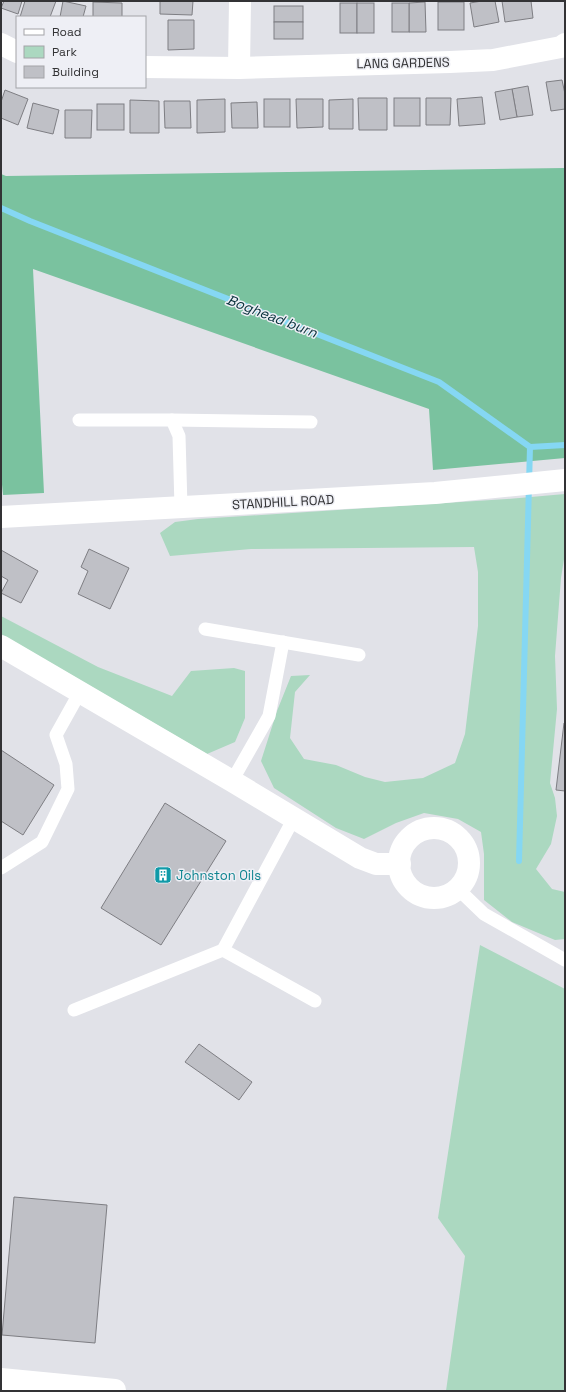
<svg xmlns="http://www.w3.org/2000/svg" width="566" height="1392" font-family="'Space Grotesk',sans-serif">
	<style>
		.green { fill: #abd8c0 }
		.forest { fill: #7ac29f }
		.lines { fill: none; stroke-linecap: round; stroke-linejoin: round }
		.stream { stroke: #85d7f3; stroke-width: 6 }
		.building { fill: #bfc0c6; stroke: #7e7e83 }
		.service { stroke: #fff; stroke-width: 13 }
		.minor { stroke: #fff; stroke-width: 22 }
		.tertiary { stroke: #fff; stroke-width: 22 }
		.labels { text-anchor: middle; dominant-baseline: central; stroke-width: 3; stroke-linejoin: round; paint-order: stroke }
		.street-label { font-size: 13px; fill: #333335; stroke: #eeeff5 }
		.culture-label { font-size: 13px; fill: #0d838f; stroke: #eeeff5; text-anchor: start }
		.water-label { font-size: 14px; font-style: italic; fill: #062f3a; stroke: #eeeff5 }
	</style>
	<rect width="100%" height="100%" fill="#e1e2e8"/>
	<g class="green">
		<polygon points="565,494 565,553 561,578 555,656 557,709 550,783 555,798 557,816 551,844 536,869 552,889 565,892 565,939 555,940 512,922 484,900 484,854 481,832 458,819 424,813 396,823 364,839 336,828 274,788 261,761 277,711 291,676 310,675 295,692 290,738 304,759 336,765 365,777 385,782 423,778 455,763 465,734 478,626 478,572 474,547 251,549 170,556 160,533 175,522 198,519 507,499"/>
		<polygon points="1,616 98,667 172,696 191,671 234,668 245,671 245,718 235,742 207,754 1,634"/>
		<polygon points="480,945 565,989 565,1391 446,1391 465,1256 438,1218"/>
	</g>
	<polygon class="forest" points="565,168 565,458 433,470 429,409 33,269 44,493 3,495 1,474 1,174 6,176"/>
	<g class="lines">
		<g class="stream">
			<polyline points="1,208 30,221 439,382 530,447"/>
			<polyline points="530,447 565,445"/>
			<polyline points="519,861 530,447"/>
		</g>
	</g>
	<g class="building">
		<polygon points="4,1 22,1 18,14 1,8"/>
		<polygon points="25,1 56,1 50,17 20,17"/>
		<polygon points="63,1 86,6 83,17 60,17"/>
		<polygon points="160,1 193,1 192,15 160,14"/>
		<polygon points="482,1 495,1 499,22 474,27 470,3"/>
		<polygon points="502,1 531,1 533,18 505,22"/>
		<polygon points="93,2 122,3 122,17 93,17"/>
		<polygon points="425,2 426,32 409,32 409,3"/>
		<rect x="438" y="2" width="26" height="28"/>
		<rect x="340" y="3" width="17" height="30"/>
		<rect x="357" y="3" width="17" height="30"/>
		<rect x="392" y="3" width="17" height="29"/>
		<rect x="274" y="6" width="29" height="16"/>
		<polygon points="168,20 194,20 194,49 168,50"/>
		<rect x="274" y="22" width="29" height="17"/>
		<polygon points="562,80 565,94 565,109 551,111 546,82"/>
		<polygon points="528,86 533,115 517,117 512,89"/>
		<polygon points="512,89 517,117 500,120 495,92"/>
		<polygon points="5,90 28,99 18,125 1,118 1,102"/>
		<polygon points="482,97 485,124 459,126 457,99"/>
		<polygon points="358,98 387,98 387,130 359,130"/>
		<rect x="394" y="98" width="26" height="28"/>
		<polygon points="426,98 451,98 450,125 426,125"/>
		<polygon points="225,99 225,132 197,133 197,100"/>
		<rect x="264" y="99" width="26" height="28"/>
		<polygon points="296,99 323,99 323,127 297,128"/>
		<polygon points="353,99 353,129 329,129 329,100"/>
		<polygon points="130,100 159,101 159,133 130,133"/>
		<polygon points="164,101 190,101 191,128 165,128"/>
		<polygon points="257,102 258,128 232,128 231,103"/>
		<polygon points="33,103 59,110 53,134 27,128"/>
		<rect x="97" y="104" width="27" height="26"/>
		<polygon points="65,110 92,110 91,138 65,138"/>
		<polygon points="89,549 129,568 110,609 78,594 88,571 81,567"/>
		<polygon points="1,550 38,571 21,603 1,593 8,580 1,576"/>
		<polygon points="564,723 565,723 565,791 556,790"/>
		<polygon points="1,750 54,785 23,835 1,821"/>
		<polygon points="165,803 226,841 161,945 101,908"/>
		<polygon points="199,1044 252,1082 239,1100 185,1062"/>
		<polygon points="14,1197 107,1205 95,1343 2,1335"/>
	</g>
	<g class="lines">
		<g class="service">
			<polyline points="79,420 172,420 311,422"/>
			<polyline points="172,420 179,436 181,507"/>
			<polyline points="205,629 359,655"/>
			<polyline points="232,781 269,716 283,642"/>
			<polyline points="294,818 223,950 315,1001"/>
			<polyline points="1,868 42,842 68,789 66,764 56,735 80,692"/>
			<polyline points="458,889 484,914 565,960"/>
			<polyline points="74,1010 223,950"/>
		</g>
		<g class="minor">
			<polyline points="1,44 17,52"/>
			<polyline points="145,67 239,68 450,62 493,60 561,47 565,44"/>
			<polyline points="239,68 240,1"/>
			<polyline points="1,646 232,781 360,858 376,864 400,864"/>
			<circle cx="434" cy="863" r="35"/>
			<polyline points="1,1379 115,1390"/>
		</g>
		<polyline class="tertiary" points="1,517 435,493 565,480"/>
	</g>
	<defs>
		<symbol id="building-square" viewBox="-11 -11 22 22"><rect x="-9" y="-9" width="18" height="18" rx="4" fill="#0f9aa8" stroke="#eeeff5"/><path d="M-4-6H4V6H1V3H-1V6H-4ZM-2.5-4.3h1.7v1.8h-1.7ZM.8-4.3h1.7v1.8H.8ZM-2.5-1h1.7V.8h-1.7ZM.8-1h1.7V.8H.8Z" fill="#fff"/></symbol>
	</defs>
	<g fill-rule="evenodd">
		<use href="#building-square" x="153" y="865" width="20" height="20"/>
	</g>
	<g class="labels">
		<g class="street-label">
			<text transform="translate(403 63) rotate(-1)">LANG GARDENS</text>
			<text transform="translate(283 502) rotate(-3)">STANDHILL ROAD</text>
		</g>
		<g class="culture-label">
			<text x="176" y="875">Johnston Oils</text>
		</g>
		<g class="water-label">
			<text transform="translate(272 316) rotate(21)">Boghead burn</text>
		</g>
	</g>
	<rect width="566" height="1392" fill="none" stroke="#333335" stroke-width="4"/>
	<rect x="16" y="16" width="130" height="72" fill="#eeeff5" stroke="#a3a4a8"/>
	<rect x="24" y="29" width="20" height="6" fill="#ffffff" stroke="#a3a4a8"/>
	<text x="52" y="36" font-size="12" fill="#333335">Road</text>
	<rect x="24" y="46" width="20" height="12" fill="#abd8c0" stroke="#a3a4a8"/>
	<text x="52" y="56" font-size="12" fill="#333335">Park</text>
	<rect x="24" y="66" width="20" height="12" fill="#bfc0c6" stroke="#a3a4a8"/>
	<text x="52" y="76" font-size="12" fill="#333335">Building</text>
</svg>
